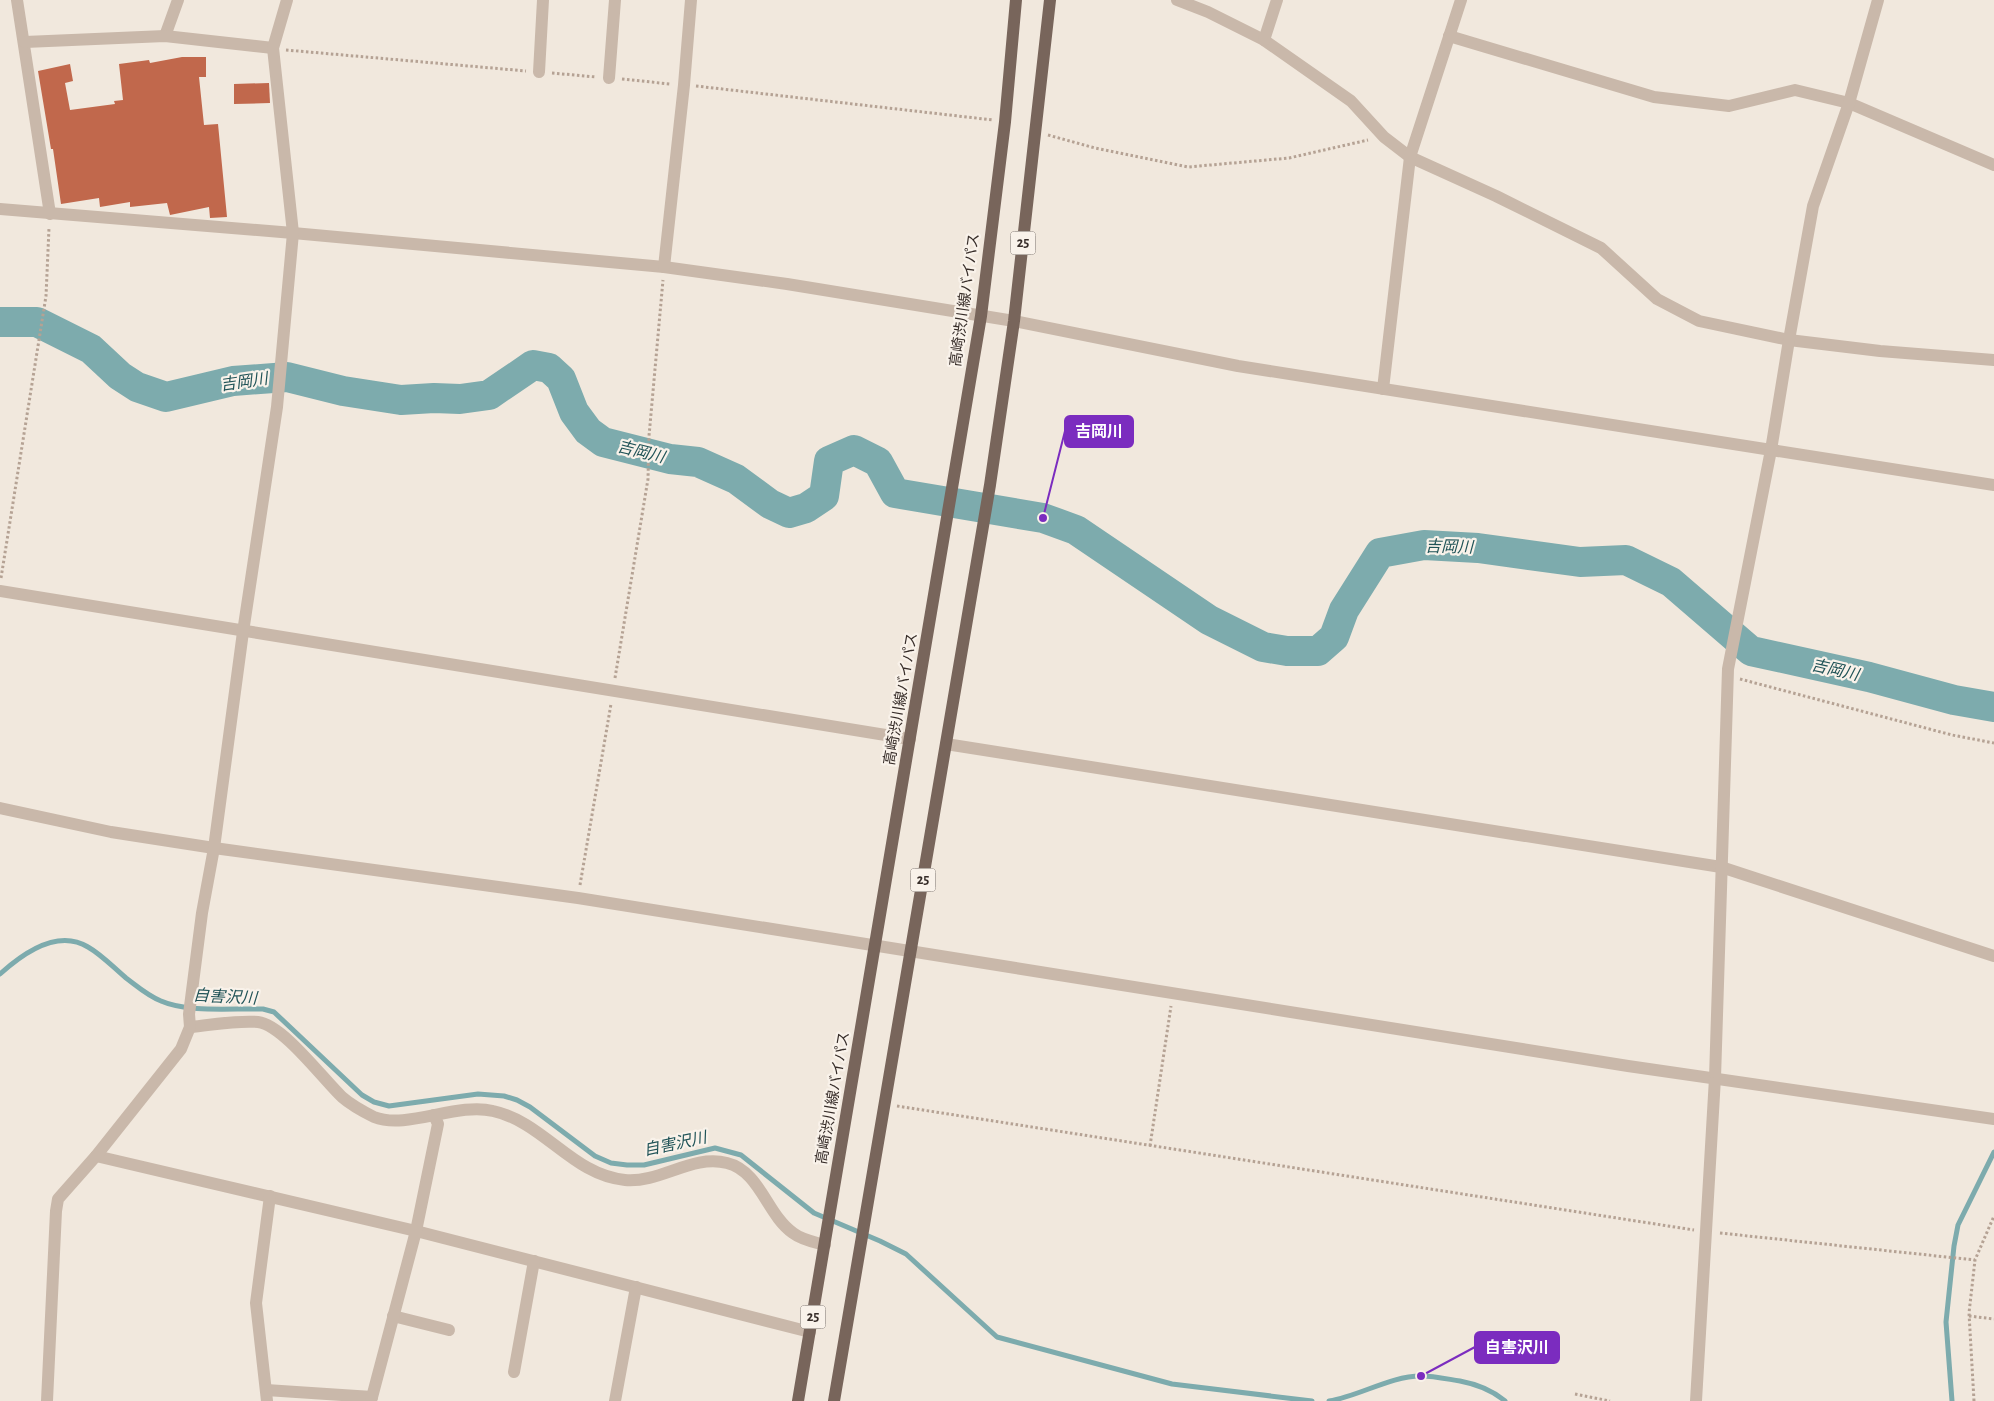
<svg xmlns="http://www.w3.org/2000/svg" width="1994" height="1401" font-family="'Alegreya Sans','Noto Sans JP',sans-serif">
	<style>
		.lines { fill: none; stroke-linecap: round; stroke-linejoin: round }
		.stream { stroke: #7dabad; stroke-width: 5 }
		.river { stroke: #7dabad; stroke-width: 30 }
		.building { fill: #c1684c }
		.path { stroke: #b5a294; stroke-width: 3; stroke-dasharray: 2.5 2.5; stroke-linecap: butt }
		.minor { stroke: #c9b8aa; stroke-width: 12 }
		.major { stroke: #78655b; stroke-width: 12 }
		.labels { text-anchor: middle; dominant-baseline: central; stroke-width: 4.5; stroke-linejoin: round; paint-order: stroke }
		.shield { fill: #f9f2ea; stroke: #716863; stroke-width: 1 }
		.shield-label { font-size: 14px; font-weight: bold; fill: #372d29 }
		.street-label { font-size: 15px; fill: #372d29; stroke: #f9f2ea }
		.water-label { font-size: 16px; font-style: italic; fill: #205357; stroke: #f9f2ea }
		.leader { fill: none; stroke: #7b2cbf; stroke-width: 2 }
		.callout-dot { fill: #7b2cbf; stroke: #f9f2ea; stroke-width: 2 }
		.callout { fill: #7b2cbf; stroke: #7b2cbf; stroke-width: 2 }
		.callout-label { font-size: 16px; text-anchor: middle; font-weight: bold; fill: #fff }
	</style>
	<rect width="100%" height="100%" fill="#f1e8dd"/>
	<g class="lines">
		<g class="stream">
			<path d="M0 974C22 954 57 928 88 947 102 955 114 968 126 978 138 987 148 996 161 1001 188 1013 233 1008 263 1009L274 1012 362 1095 374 1102 389 1106 478 1094 504 1096 517 1100 530 1107 595 1156 611 1163 627 1165H644L715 1148 741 1155 814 1213 880 1241 906 1254 997 1337 1172 1384 1312 1401"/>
			<path d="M1329 1401C1360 1396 1390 1376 1421 1376 1434 1376 1447 1379 1460 1381 1476 1384 1492 1390 1505 1401"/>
			<polyline points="1952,1401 1946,1322 1954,1246 1958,1225 1994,1152"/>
		</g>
		<polyline class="river" points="0,322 37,322 91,349 120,376 137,387 166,397 233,381 287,377 343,391 401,400 434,398 460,399 489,395 533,365 549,368 561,379 574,412 588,431 603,442 670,459 698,462 736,479 770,504 789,513 806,508 824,496 829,461 854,450 878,462 895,493 1043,518 1076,530 1209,620 1263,647 1287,651 1318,651 1334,637 1344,610 1380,553 1424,545 1478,548 1580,562 1626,560 1671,582 1751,651 1869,677 1954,700 1994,707"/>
	</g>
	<g class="building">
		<polygon points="182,57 206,57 206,77 199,77 204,125 218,124 227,217 210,218 209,207 170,215 167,203 130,207 130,202 100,207 99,198 61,204 53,149 51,149 38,71 70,64 73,81 65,83 70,110 115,104 114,101 123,100 119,64 149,60 150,63"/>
		<polygon points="269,83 270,103 234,104 234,84"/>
	</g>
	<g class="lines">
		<g class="path">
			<polyline points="286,50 526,71"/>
			<polyline points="552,73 596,77"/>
			<polyline points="622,79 670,84"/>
			<polyline points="696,86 993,120"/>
			<polyline points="1048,135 1095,148 1188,167 1289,158 1368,140"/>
			<polyline points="1,578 46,296 49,228"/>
			<polyline points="615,678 648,479 649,436 663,280"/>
			<polyline points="1740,679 1952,735 1994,743"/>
			<polyline points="580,885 611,704"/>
			<polyline points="897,1106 1694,1230"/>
			<polyline points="1150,1146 1171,1006"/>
			<polyline points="1720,1233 1975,1260"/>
			<polyline points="1969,1316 1994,1319"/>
			<polyline points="1575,1394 1610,1401"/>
			<polyline points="1974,1401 1969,1313 1975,1260 1994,1216"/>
		</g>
		<g class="minor">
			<polyline points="17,0 50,214"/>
			<polyline points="1177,0 1208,12 1264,40 1351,101 1384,137 1410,157 1496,196 1601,248 1657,299 1699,321 1789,340 1880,351 1994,360"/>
			<polyline points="165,36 178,0"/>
			<polyline points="1449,36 1654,97 1729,106 1795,90 1849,103 1994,165"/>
			<polyline points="1264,40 1277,0"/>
			<polyline points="25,42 165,36 273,48"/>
			<polyline points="539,72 543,0"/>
			<polyline points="609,78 615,0"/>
			<polyline points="0,209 293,233 664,267 787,284 1014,321 1238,366 1994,485"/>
			<polyline points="664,267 684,85 691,0"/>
			<polyline points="1383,389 1410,157 1461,0"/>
			<polyline points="0,591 910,739"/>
			<polyline points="946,744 1721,867 1994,956"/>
			<polyline points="0,808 111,832 214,848 578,898 1628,1066 1994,1119"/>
			<path d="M190 1027C212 1025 237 1020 258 1022 283 1025 323 1079 342 1097 350 1104 364 1112 374 1117 407 1130 457 1102 493 1111 544 1122 572 1175 625 1180 661 1183 692 1154 727 1163 760 1171 767 1215 793 1233 802 1240 814 1242 825 1245"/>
			<polyline points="96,1156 416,1231 810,1332"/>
			<polyline points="393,1316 449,1330"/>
			<polyline points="514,1372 534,1261"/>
			<polyline points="266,1390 372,1397"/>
			<polyline points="47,1401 56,1211 58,1199 96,1156 181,1049 190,1027 189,1014 202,913 214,848 243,632 277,407 293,233 273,48 287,0"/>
			<polyline points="267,1401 256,1303 270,1196"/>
			<polyline points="371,1401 416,1231 438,1124 434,1115"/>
			<polyline points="615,1401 636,1287"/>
			<polyline points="1696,1401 1715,1078 1728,669 1771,450 1789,340 1813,206 1849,103 1878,0"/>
		</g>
		<g class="major">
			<polyline points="798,1401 981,316 1005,122 1016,0"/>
			<polyline points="834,1401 990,485 1014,321 1050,0"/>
		</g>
	</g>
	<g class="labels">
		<g class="shield">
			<rect x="1010.5" y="231.5" width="25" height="23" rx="4"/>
			<rect x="910.5" y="868.5" width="25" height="23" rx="4"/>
			<rect x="800.5" y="1305.5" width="25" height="23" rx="4"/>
		</g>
		<g class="shield-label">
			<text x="1023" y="243">25</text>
			<text x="923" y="880">25</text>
			<text x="813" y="1317">25</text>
		</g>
		<g class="street-label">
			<text transform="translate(965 300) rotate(-82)">高崎渋川線バイパス</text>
			<text transform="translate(901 699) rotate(-80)">高崎渋川線バイパス</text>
			<text transform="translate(833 1098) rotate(-80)">高崎渋川線バイパス</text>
		</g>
		<g class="water-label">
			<text transform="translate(244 382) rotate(-8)">吉岡川</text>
			<text transform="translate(641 452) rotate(14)">吉岡川</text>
			<text transform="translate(1449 547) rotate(1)">吉岡川</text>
			<text transform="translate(1835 670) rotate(13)">吉岡川</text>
			<text transform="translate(225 997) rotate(3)">自害沢川</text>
			<text transform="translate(675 1144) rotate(-12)">自害沢川</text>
		</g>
	</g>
	<path class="leader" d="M1043 518L1065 431M1421 1376L1475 1347"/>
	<g class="callout-dot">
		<circle cx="1043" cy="518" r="5"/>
		<circle cx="1421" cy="1376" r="5"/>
	</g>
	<g class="callout">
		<rect x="1065" y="416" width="68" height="31" rx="5"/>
		<rect x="1475" y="1332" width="84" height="31" rx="5"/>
	</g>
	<g class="callout-label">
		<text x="1099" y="437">吉岡川</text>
		<text x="1517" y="1353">自害沢川</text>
	</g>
</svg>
